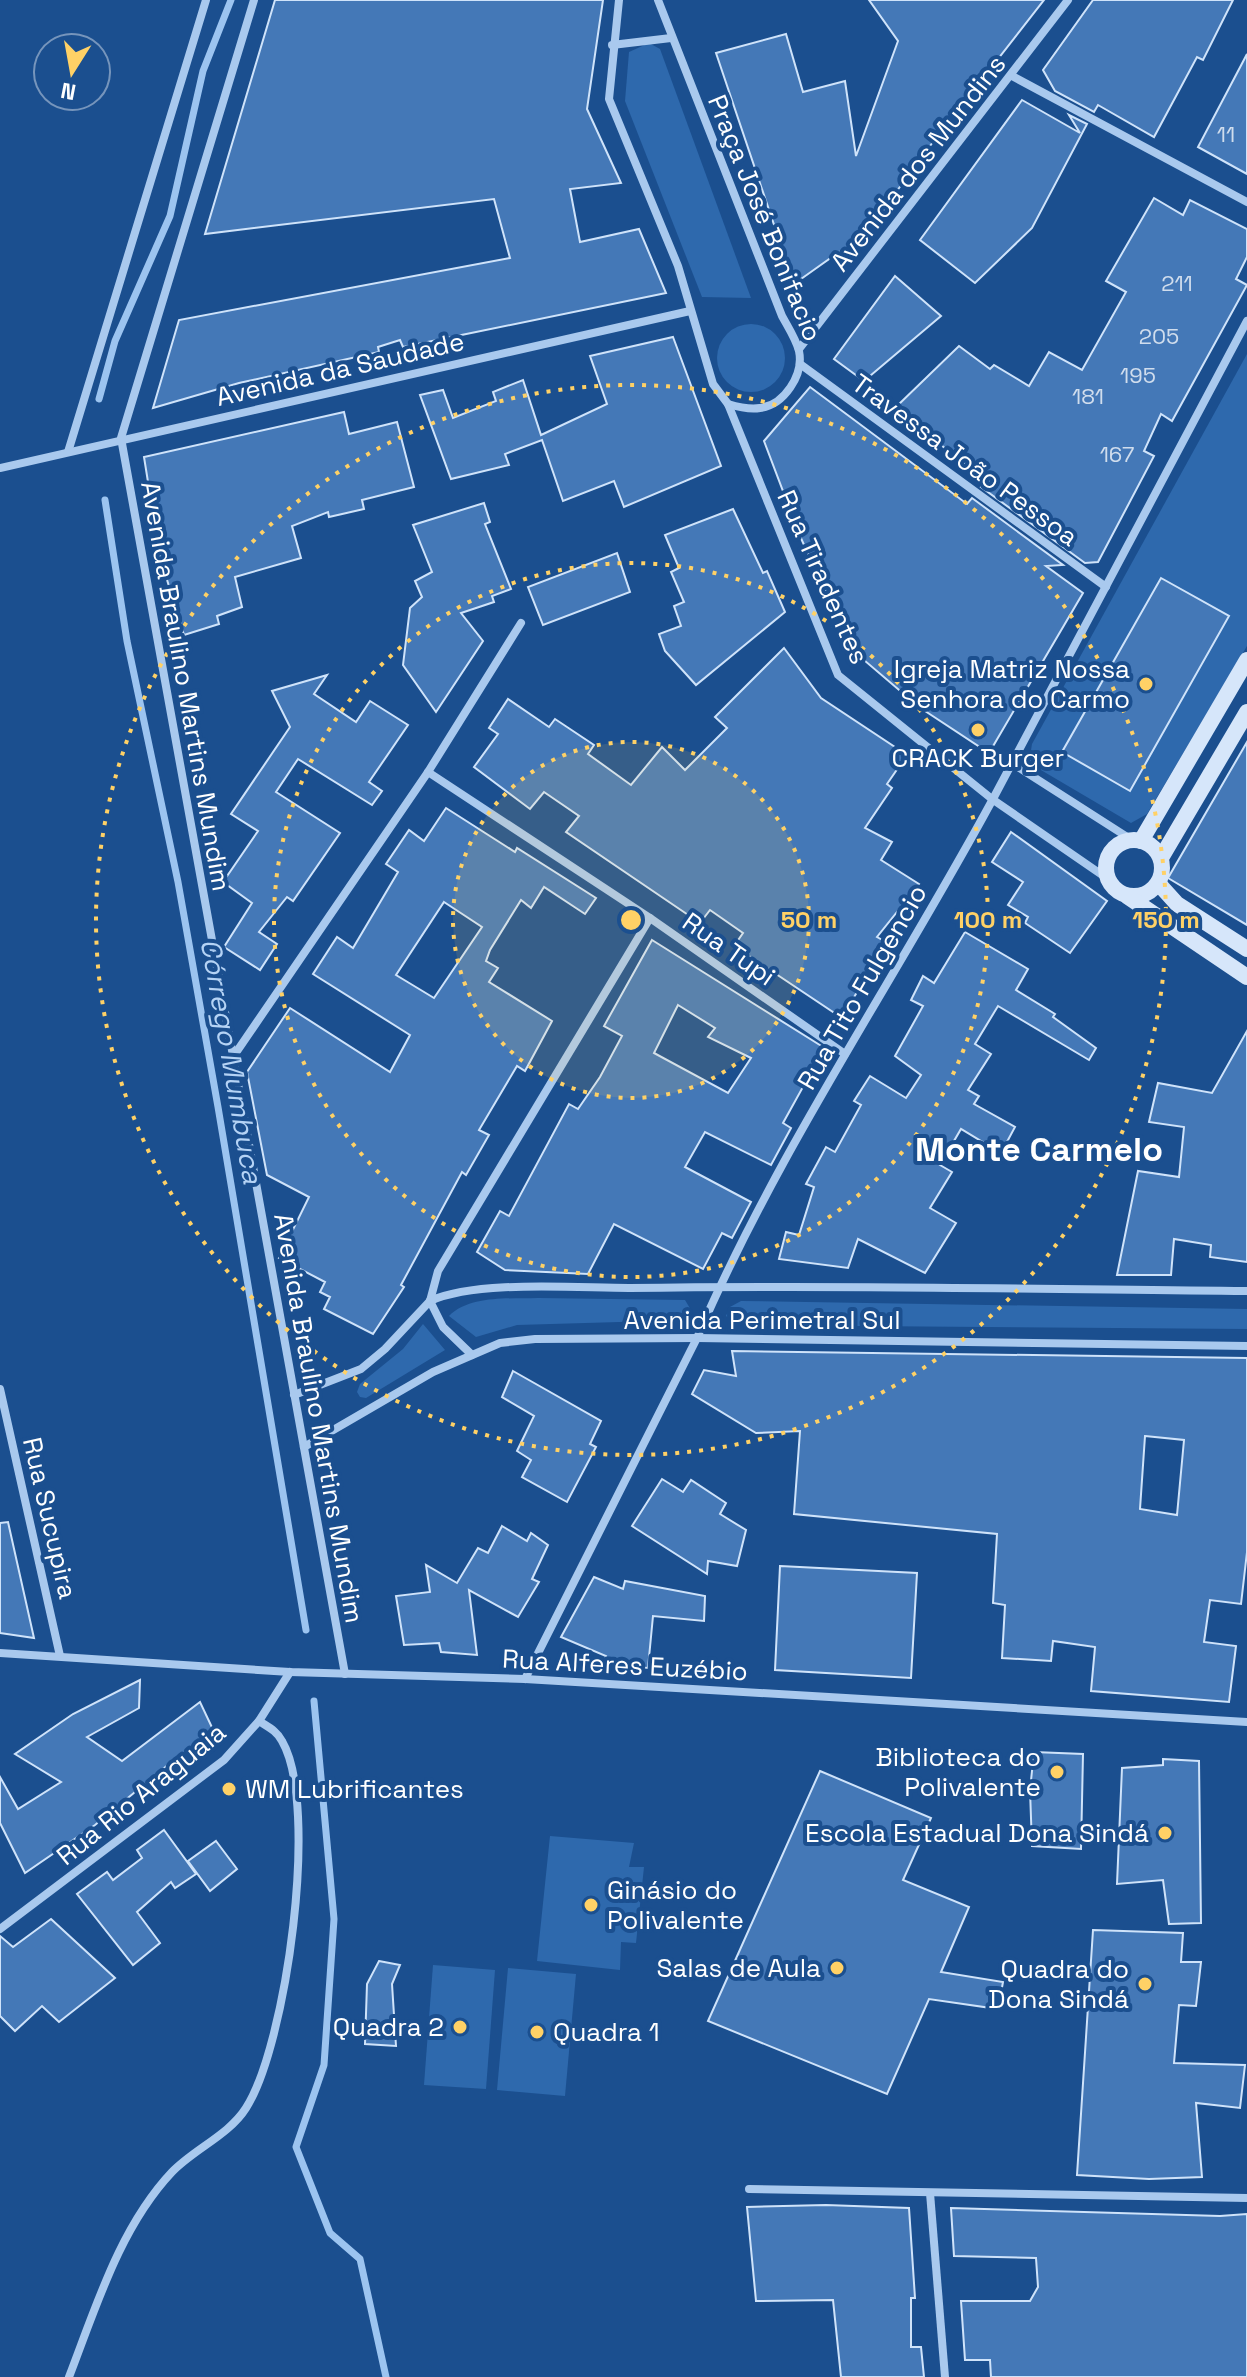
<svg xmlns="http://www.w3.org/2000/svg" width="1247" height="2377" font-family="'Space Grotesk',sans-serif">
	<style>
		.green { fill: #2e69ad }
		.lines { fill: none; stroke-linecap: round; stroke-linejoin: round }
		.stream { stroke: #9cc4f0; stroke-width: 7 }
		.building { fill: #4478b7; stroke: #cfe3fa; stroke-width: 2; fill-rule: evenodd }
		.minor { stroke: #a9c9ee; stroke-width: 8 }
		.secondary { stroke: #d6e6fa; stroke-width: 16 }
		.ring { fill: none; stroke: #ffd166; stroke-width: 4; stroke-dasharray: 4 8 }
		.poi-dot { fill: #ffd166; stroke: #1b4f8f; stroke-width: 3 }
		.labels { text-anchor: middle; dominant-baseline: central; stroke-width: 8; stroke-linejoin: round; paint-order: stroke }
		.number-label { font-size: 22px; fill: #d0dded }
		.street-label { font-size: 26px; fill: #fff; stroke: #1b4f8f }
		.poi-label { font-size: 26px; fill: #fff; stroke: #1b4f8f; text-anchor: end }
		.water-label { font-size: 28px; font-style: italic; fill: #b5d3f5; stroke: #1b4f8f }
		.district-label { font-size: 34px; font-weight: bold; fill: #fff; stroke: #1b4f8f }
		.centre { fill: #ffd166; stroke: #1b4f8f; stroke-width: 4 }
		.ring-label { font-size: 24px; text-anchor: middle; font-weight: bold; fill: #ffd166; stroke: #1b4f8f; stroke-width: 8; stroke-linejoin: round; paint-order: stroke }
	</style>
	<rect width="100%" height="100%" fill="#1b4f8f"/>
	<g class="green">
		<polygon points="649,43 660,49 751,298 702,297 625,101 629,52"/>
		<circle cx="751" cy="358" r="34"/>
		<polygon points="1247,354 1247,646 1147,814 1131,823 1029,763 1032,744"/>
		<path d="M538 1298 685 1300 691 1310 688 1320 517 1325 476 1337 449 1316C470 1295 509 1299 538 1298Z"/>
		<polygon points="741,1301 1247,1309 1247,1329 739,1325 726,1316 730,1307"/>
		<polygon points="423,1324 445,1350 366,1398 360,1397 357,1392 360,1384 403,1349"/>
		<polygon points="550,1836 634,1843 629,1867 644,1867 636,1943 621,1942 620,1970 537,1961"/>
		<polygon points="433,1965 495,1970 486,2089 424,2085"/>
		<polygon points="508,1968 576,1974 565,2096 497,2090"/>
	</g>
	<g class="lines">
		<g class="stream">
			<polyline points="99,399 115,341 170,216 203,71 231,0"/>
			<polyline points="105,500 127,641 178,882 218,1107 306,1630"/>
			<polyline points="314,1701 334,1919 324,2065 296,2147 330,2233 360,2259 386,2377"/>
		</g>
	</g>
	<g class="building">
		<polygon points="275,0 603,0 587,109 621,183 570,189 580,242 639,229 666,293 403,347 400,340 378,347 379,352 239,383 153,408 179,320 510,258 494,199 205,234"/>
		<polygon points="869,0 1044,0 919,160 845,264 839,252 794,284 716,53 786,34 803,92 845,81 856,156 898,41"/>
		<polygon points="1093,0 1233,0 1203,60 1197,57 1154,137 1098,105 1094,112 1055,91 1043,70"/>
		<polygon points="1247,54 1247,174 1198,147"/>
		<polygon points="1022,100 1080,133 1069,115 1087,124 1032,228 975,283 920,240"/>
		<polygon points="1154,198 1183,215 1190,200 1247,229 1247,257 1236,279 1247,285 1172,421 1161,414 1144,451 1154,456 1098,562 1085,563 981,487 985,482 896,407 959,346 990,369 994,365 1029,386 1049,352 1082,370 1126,292 1106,281"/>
		<polygon points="895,276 941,316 864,381 834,359"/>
		<polygon points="673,337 721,466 624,507 614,481 563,501 542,440 505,454 509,465 451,479 420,395 443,390 453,418 496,401 493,392 523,380 541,435 607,404 590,356"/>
		<polygon points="810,387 967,504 972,498 1063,565 1046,566 1083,593 989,753 919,707 851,649 800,536 764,441"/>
		<polygon points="344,412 349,434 397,422 414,487 362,500 364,509 329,517 328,512 292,526 301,558 235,577 242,607 217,616 219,624 184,635 160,557 144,457"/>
		<polygon points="484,503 490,522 485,524 511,589 492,596 494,602 461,613 483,641 436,712 403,665 410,608 422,597 415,581 432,572 413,525"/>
		<polygon points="733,509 763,573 767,571 785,612 696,685 665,651 659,634 681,626 674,606 684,602 671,572 679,568 665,535"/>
		<polygon points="617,553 630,592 543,625 528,587"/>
		<polygon points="1161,578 1229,616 1130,791 1062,752"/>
		<polygon points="784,648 821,698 907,755 887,784 892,788 865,828 892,842 881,860 919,884 904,909 901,907 877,937 886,942 842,1018 734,946 743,933 710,910 700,923 566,832 579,816 544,792 530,809 474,767 498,734 489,728 508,699 549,727 555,719 594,745 588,754 631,785 662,747 685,770 727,728 715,717"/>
		<polygon points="327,675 314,694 356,722 370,701 408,725 369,782 382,791 372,805 298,759 276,792 340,833 293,901 287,897 259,932 277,944 260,970 224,947 252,903 223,882 258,831 231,814 290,727 272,691"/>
		<polygon points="1247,742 1247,925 1168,878"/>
		<path d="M446 808 515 852 517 848 596 898 585 914 544 887 531 908 521 900 490 950 486 961 498 968 489 982 552 1021 525 1071 517 1066 479 1130 489 1135 466 1175 462 1172 401 1285 404 1287 373 1334 324 1309 330 1297 320 1292 325 1282 279 1258 309 1197 267 1175 247 1072 290 1008 390 1072 410 1035 313 974 337 937 353 948 398 872 386 864 409 830 424 841ZM444 902 482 927 434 998 396 975Z"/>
		<polygon points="1011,832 1107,901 1070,953 1025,923 1028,917 1008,905 1023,882 992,862"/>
		<polygon points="965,932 1028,969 1016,990 1055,1014 1053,1017 1096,1048 1089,1060 998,1006 975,1044 991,1054 968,1090 979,1096 974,1104 1015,1127 1001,1153 961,1129 940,1165 952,1172 930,1208 956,1223 925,1273 858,1239 848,1268 779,1259 786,1232 799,1235 814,1187 806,1184 826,1147 835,1152 861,1105 854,1101 870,1076 906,1098 921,1075 895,1056 923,1006 911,1000 923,976 934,983"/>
		<path d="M652 940 831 1052 811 1089 804 1085 783 1123 791 1128 771 1165 705 1132 685 1167 751 1202 732 1238 722 1233 703 1269 614 1224 588 1274 505 1270 477 1252 500 1211 509 1216 569 1104 578 1109 600 1077 622 1036 604 1026ZM678 1005 715 1028 708 1037 751 1058 728 1093 654 1053Z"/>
		<polygon points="1247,1031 1247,1262 1210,1257 1211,1245 1174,1239 1171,1275 1117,1275 1138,1171 1179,1177 1184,1127 1149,1122 1158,1083 1212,1093"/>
		<path d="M732 1351 1247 1358V1552L1241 1604 1210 1600 1204 1642 1236 1646 1229 1702 1091 1691 1095 1647 1053 1641 1051 1661 1002 1658 1005 1605 993 1603 997 1534 794 1514 800 1431 756 1433 692 1394 704 1370 736 1376ZM1145 1436 1184 1440 1177 1515 1140 1509Z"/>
		<polygon points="513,1371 601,1421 590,1444 596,1447 567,1502 522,1477 531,1460 517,1451 534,1416 502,1397"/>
		<polygon points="662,1479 683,1492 691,1480 726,1503 720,1514 746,1530 737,1566 708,1561 707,1574 632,1526"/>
		<polygon points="8,1522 34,1638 0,1633 0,1523"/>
		<polygon points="502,1526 527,1541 531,1533 548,1545 532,1579 539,1582 518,1617 469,1590 477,1655 441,1652 439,1643 404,1645 396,1596 430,1592 426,1565 457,1583 478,1548 488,1553"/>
		<polygon points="780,1566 917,1573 911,1678 775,1670"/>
		<polygon points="594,1577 623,1589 625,1581 705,1596 704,1621 653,1616 648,1668 604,1663 606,1656 561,1637"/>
		<polygon points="140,1680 139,1708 87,1737 122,1761 200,1702 217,1738 191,1758 188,1752 169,1764 95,1825 25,1873 0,1823 0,1777 18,1809 61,1782 15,1754 73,1714"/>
		<polygon points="1034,1752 1083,1754 1081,1849 1032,1846 1030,1790"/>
		<polygon points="1163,1759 1199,1761 1201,1923 1169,1924 1163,1880 1117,1884 1122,1768 1163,1765"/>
		<polygon points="820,1771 931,1818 903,1880 969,1907 941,1972 1003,1982 998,2009 929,1999 887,2094 708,2021"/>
		<polygon points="164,1830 196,1874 175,1888 171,1882 137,1912 160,1943 133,1965 77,1894 107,1872 113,1880 142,1858 137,1850"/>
		<polygon points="216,1841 237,1869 210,1891 188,1861"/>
		<polygon points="51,1919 115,1978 59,2022 42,2006 15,2031 0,2016 0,1936 13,1947"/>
		<polygon points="1093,1930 1183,1933 1181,1962 1201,1962 1196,2006 1179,2005 1174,2063 1245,2065 1240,2108 1196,2103 1202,2177 1149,2179 1077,2175"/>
		<polygon points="379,1961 400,1965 392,1984 396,2046 365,2044 367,1984"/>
		<polygon points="826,2205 909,2208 915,2298 911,2298 911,2347 921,2347 924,2377 841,2377 833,2300 756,2301 747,2207"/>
		<polygon points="951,2208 1220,2216 1247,2214 1247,2377 991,2377 990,2360 965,2360 961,2301 1030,2301 1038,2287 1036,2258 954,2256"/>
	</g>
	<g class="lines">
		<g class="minor">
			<polyline points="254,0 121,438 345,1674"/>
			<path d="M619 0 609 99 678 266 713 384 728 404C738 407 749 410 760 408 784 405 804 375 799 351 796 339 788 327 782 316L658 0"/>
			<polyline points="612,45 671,38"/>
			<polyline points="1012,76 1247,202"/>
			<polyline points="799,349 1068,0"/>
			<polyline points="800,364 1106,587"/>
			<polyline points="728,404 838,675 992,799 1108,879"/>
			<polyline points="68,452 206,0"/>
			<polyline points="0,468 690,311"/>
			<polyline points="1010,762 1132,840"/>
			<polyline points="428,772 650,918 845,1054"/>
			<polyline points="233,1057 428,772 521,623"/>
			<path d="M430 1301C477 1280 575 1288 629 1288 835 1285 1041 1289 1247 1291"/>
			<polyline points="430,1301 443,1327 472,1355"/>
			<polyline points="0,1389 60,1656"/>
			<polyline points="294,1395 361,1369 385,1349 430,1301 438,1271 650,918"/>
			<polyline points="304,1447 433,1372 500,1343 535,1339 697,1338 1247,1346"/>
			<polyline points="0,1653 290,1672 525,1679 1247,1722"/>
			<path d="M525 1679 697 1338C778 1149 897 977 994 797 1079 639 1163 480 1247 321"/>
			<polyline points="0,1929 224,1760 259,1721 290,1672"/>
			<polyline points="749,2189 1247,2198"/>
			<polyline points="930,2193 945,2377"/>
			<path d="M69 2377C96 2307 120 2227 172 2172 194 2149 229 2135 246 2108 286 2046 320 1806 282 1741 277 1731 268 1727 259 1721"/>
		</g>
		<g class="secondary">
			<circle cx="1134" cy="868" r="28"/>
			<polyline points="1141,841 1247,660"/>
			<polyline points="1161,858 1247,712"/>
			<polyline points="1158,883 1177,904 1247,949"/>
			<polyline points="1127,896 1247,977"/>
		</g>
	</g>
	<circle cx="631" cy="920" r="178" fill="#ffd166" fill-opacity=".12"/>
	<g class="ring">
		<circle cx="631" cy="920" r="178"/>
		<circle cx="631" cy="920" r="357"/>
		<circle cx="631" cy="920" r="535"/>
	</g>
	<g class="poi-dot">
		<circle cx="1146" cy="684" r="8"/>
		<circle cx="978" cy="730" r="8"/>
		<circle cx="1057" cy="1772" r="8"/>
		<circle cx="229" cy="1789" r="8"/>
		<circle cx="1165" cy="1833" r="8"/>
		<circle cx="591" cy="1905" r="8"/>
		<circle cx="837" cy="1968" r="8"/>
		<circle cx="1145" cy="1984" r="8"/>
		<circle cx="460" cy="2027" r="8"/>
		<circle cx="537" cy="2032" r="8"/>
	</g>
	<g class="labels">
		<g class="number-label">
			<text x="1226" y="134">11</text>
			<text x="1177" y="283">211</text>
			<text x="1159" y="336">205</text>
			<text x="1138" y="375">195</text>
			<text x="1088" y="396">181</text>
			<text x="1117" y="454">167</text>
		</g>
		<g class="street-label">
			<text transform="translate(918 163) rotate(-52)">Avenida dos Mundins</text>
			<text transform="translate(765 218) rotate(68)">Praça José Bonifacio</text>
			<text transform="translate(340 369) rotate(-13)">Avenida da Saudade</text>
			<text transform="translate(965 460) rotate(36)">Travessa João Pessoa</text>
			<text transform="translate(823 577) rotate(66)">Rua Tiradentes</text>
			<text transform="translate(186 686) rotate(80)">Avenida Braulino Martins Mundim</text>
			<text transform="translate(729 949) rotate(35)">Rua Tupi</text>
			<text transform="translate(862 987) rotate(-60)">Rua Tito Fulgencio</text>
			<text x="762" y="1320">Avenida Perimetral Sul</text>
			<text transform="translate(319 1418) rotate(80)">Avenida Braulino Martins Mundim</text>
			<text transform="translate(50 1518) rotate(77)">Rua Sucupira</text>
			<text transform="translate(625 1665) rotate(3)">Rua Alferes Euzébio</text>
			<text transform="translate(141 1794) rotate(-39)">Rua Rio Araguaia</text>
		</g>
		<g class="poi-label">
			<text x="1130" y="669">Igreja Matriz Nossa<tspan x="1130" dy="30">Senhora do Carmo</tspan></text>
			<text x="978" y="758" text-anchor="middle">CRACK Burger</text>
			<text x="1041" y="1757">Biblioteca do<tspan x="1041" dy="30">Polivalente</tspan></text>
			<text x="245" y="1789" text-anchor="start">WM Lubrificantes</text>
			<text x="1149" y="1833">Escola Estadual Dona Sindá</text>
			<text x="607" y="1890" text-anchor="start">Ginásio do<tspan x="607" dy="30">Polivalente</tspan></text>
			<text x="821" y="1968">Salas de Aula</text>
			<text x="1129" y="1969">Quadra do<tspan x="1129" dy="30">Dona Sindá</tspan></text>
			<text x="444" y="2027">Quadra 2</text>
			<text x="553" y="2032" text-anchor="start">Quadra 1</text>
		</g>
		<g class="water-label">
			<text transform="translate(232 1061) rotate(80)">Córrego Mumbuca</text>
		</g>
		<g class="district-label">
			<text x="1039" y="1149">Monte Carmelo</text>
		</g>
	</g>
	<circle cx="631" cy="920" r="12" class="centre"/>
	<g class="ring-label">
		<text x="809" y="928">50 m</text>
		<text x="988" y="928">100 m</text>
		<text x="1166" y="928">150 m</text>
	</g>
	<g transform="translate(72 72) rotate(191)"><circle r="38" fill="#1b4f8f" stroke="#7695bc" stroke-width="2"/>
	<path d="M0-6L14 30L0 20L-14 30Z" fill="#ffd166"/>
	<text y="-12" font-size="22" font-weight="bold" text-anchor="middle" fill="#ffffff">N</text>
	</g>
</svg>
